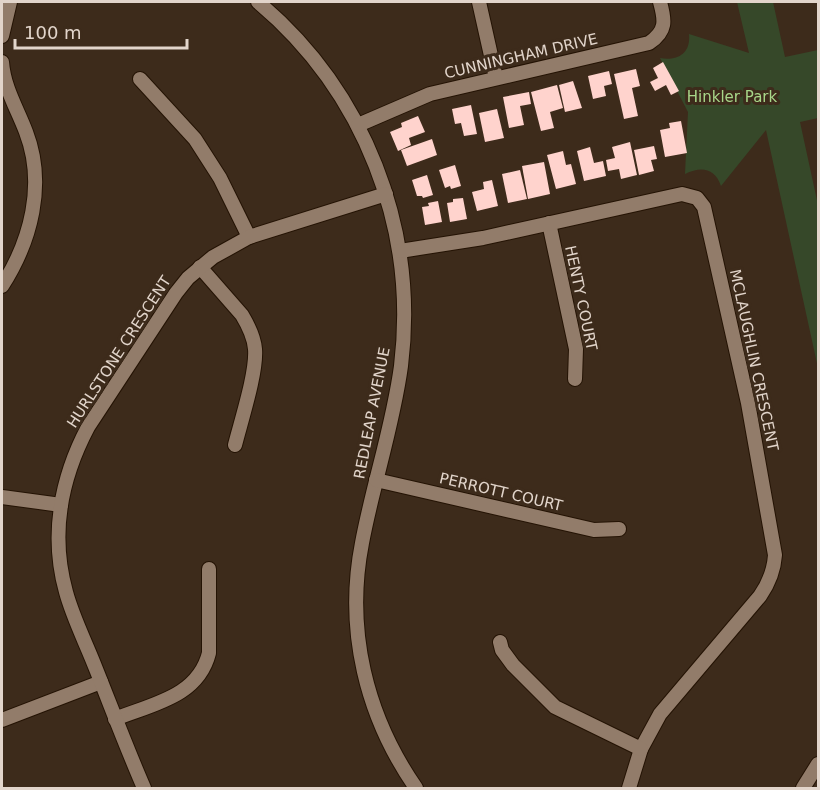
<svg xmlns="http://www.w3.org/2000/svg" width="820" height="790" font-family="'DejaVu Sans',sans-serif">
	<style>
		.green { fill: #364829 }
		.building { fill: #ffd3cd }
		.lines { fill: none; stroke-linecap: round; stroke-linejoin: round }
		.minor-casing { stroke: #241304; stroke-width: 16 }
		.minor { stroke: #927c6a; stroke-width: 14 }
		.labels { text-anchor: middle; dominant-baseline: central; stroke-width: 6; stroke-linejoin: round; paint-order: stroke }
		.street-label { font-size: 15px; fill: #e2d5cb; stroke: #3d2b1b }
		.park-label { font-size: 15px; fill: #a8d689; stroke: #3d2b1b }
	</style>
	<rect width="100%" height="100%" fill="#3d2b1b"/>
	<path class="green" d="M737 2H773L785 57 818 50V118L800 122 818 205V368L766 130 721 186C715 168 701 166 685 174L688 112 660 58C677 61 691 54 689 34L749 53Z"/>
	<g class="building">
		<polygon points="663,62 679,91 671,95 666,85 655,91 650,82 658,78 653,68"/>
		<polygon points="636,69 640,86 632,88 638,116 624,119 614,74"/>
		<polygon points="609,71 612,84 604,86 606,96 593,99 588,76"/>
		<polygon points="573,81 582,108 565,112 559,85"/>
		<polygon points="557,85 563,108 550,112 554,128 541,131 531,92"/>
		<polygon points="529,92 531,104 520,106 524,125 509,128 503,97"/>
		<polygon points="471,105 477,134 464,136 461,123 455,124 452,109"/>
		<polygon points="497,109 504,138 485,142 479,113"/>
		<polygon points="418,116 425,132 409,138 411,145 398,151 390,132 402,127 401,123"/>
		<polygon points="681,121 687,153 665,157 660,130 670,128 669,123"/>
		<polygon points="432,139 437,155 407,166 401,150"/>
		<polygon points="630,142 637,175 621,179 619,169 608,171 606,160 615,158 612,147"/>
		<polygon points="654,146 657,159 651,160 654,171 639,175 634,150"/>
		<polygon points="590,147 594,163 603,161 606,176 584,181 577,151"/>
		<polygon points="563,151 566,165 571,164 576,184 556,189 547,155"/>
		<polygon points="544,162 550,194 528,199 522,166"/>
		<polygon points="455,165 461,186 451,189 450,186 445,188 439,170"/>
		<polygon points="520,170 527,199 508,203 502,174"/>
		<polygon points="427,175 433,195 423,198 422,196 417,196 412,180"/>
		<polygon points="492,180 498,206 477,211 472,192 484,189 483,182"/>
		<polygon points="463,198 467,219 450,222 447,203 453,202 453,199"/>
		<polygon points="438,201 442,222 425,225 422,207 429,206 428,203"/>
	</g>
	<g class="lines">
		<defs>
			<g id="minor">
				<path d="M258 2C364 91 418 228 401 366 393 426 373 484 362 543 345 630 366 716 416 788"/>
				<polyline points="479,2 496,78"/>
				<polyline points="2,36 10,2"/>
				<path d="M2 62C4 88 17 108 26 132 46 184 31 241 2 286"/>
				<polyline points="140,79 195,139 220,178 249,237"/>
				<path d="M358 125 430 94 649 43C667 31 665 20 660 2"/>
				<polyline points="549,223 576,349 575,379"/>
				<path d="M400 251 483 238 682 194 697 198 704 207 748 403 775 555C774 570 769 583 760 596L660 714 641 749 629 788"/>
				<path d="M200 267 242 315C248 325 254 336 255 349 257 372 241 421 235 445"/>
				<polyline points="376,480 594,530 619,529"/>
				<polyline points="2,497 61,505"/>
				<polyline points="500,642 502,650 513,665 555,707 641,749"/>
				<path d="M115 719C152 704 198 697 209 653V569"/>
				<polyline points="2,720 101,682"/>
				<path d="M144 788C127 749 112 709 96 669 86 643 73 618 66 592 50 535 61 478 88 427L176 293 188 278 213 257 249 237 386 194"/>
				<polyline points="803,788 818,764"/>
			</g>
		</defs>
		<use href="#minor" class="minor-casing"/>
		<use href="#minor" class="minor"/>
	</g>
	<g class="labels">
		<g class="street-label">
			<text transform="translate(521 56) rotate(-13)">CUNNINGHAM DRIVE</text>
			<text transform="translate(581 298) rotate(78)">HENTY COURT</text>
			<text transform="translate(119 352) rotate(-57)">HURLSTONE CRESCENT</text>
			<text transform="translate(754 360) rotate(78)">MCLAUGHLIN CRESCENT</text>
			<text transform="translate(372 413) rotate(-79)">REDLEAP AVENUE</text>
			<text transform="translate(501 492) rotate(13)">PERROTT COURT</text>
		</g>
		<g class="park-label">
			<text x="732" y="97">Hinkler Park</text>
		</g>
	</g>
	<rect width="820" height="790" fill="none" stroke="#e2d5cb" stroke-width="6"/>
	<path d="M15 39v9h172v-9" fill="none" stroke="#e2d5cb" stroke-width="3"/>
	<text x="24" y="39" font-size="18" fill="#e2d5cb" stroke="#3d2b1b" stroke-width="4.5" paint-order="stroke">100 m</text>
</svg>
